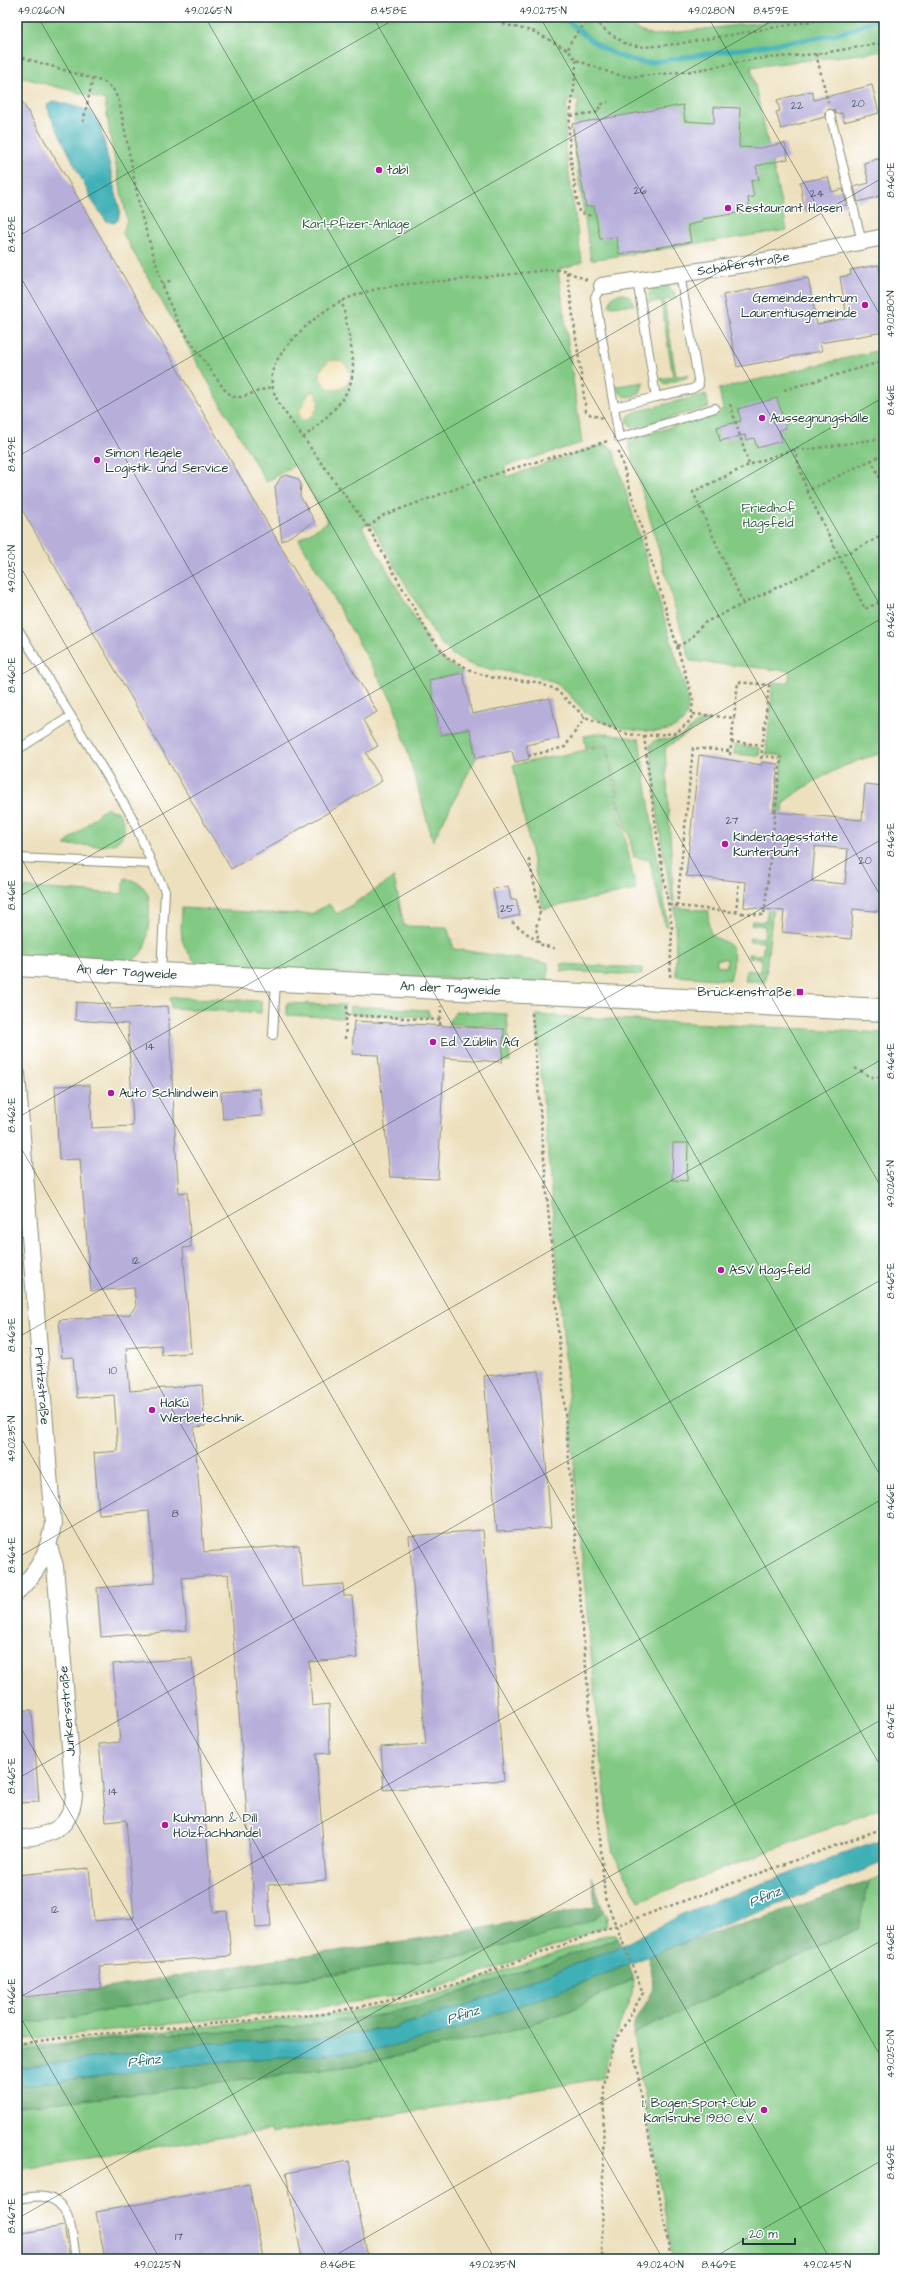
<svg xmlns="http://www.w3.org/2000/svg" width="901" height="2276" font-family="'Architects Daughter',sans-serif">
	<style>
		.green { fill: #82c984; stroke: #50835c; fill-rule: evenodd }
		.forest { fill: #69ad72; stroke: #447553 }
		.sand { fill: #eeda9e; stroke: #868c69 }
		.water { fill: #3fb0b7; stroke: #2f7676 }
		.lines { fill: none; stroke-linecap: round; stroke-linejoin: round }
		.stream { stroke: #3fb0b7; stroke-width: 5 }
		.building { fill: #b7afda; fill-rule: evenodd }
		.service-casing { stroke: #868e79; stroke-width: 10 }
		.minor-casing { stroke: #868e79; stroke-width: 18 }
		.secondary-casing { stroke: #868e79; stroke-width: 24 }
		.path { stroke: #868e79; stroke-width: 2.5; stroke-dasharray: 3 3; stroke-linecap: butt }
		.service { stroke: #fff; stroke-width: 8 }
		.minor { stroke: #fff; stroke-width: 16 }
		.secondary { stroke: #fff; stroke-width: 22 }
		.ticks { fill: none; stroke: #1f3d34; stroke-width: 1; stroke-opacity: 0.45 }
		.poi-dot { fill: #b5179e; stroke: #fff; stroke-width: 1.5 }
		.labels { text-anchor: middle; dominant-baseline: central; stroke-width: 3; stroke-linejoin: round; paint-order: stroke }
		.number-label { font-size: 11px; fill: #455a5e }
		.poi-label { font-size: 13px; fill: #1f3d34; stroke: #fff; text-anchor: start }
		.park-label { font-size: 13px; fill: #386048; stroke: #fff }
		.street-label { font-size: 13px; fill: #1f3d34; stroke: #fff }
		.water-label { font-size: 14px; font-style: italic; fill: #2a6562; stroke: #fff }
		.neatline { fill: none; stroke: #1f3d34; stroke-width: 1.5 }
		.ticks-label { font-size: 10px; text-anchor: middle; fill: #1f3d34 }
	</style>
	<rect width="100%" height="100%" fill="#fff"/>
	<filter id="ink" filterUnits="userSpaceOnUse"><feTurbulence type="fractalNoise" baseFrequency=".025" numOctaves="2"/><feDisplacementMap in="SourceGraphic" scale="8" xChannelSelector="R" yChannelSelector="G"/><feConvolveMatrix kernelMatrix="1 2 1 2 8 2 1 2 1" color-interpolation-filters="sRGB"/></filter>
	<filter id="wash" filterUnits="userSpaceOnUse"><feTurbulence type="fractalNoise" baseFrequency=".012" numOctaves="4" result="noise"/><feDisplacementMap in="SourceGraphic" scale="16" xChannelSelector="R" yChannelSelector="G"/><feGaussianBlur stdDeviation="0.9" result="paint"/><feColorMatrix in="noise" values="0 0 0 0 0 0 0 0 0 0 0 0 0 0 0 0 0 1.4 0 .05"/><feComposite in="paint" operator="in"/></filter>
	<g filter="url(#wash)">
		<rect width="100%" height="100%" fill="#ede0be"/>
		<g class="green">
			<path d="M17 17H618L642 32 654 35 807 17H884V51L751 67 787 230 591 260 572 133 579 99 567 101 565 147 582 262 558 270 582 443 505 466 506 477 604 444 613 449 685 687C687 698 691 710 684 720 669 742 611 728 592 717 576 707 567 686 548 680 505 664 464 681 434 634L370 522 362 527 434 651 442 659 463 673 430 680 441 735 470 729 476 758 433 841 394 704 299 539 328 522 295 465 266 482 123 234 127 219 110 137 105 100 17 76Z"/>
			<polygon points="659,285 668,286 675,293 676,299 664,300 676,376 688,375 686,378 665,384 660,379 673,377 661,301 648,303 649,293"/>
			<polygon points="621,293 630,296 634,305 609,306 612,297"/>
			<path d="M884 349V753C848 761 813 780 784 802L765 982 745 981 747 970 761 972 762 959 748 957V954L762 955 764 942 749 941 750 937 764 938 765 926 751 924 752 921 766 922 783 756 766 754 773 682 788 683 790 671 690 661 628 441 723 410 719 389Z"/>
			<polygon points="644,382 640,393 634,396 625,397 619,392 616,386"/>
			<polygon points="706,394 709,407 632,428 627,421 629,416 635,412"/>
			<path d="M701 720H710L665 748 674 902 672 901 659 827 650 746C654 737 664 741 672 739 685 737 691 727 701 720Z"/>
			<polygon points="601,733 639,739 668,926 665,926 650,860 634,857 628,831 626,831 607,744 586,748 584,736"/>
			<polygon points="735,745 760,748 759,756 734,754"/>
			<polygon points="606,746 636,890 543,909 513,765"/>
			<path d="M105 808 118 812C127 824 127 834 116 843L103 846 64 845Z"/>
			<path d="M125 878C134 880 143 884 147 893 152 902 148 936 145 946 143 953 135 960 128 963 119 966 101 962 91 961V957L54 955V959L17 957V887L122 894Z"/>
			<path d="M394 878 404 926 447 927 454 949 548 963V981L536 983 199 966C178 943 181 937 182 908L263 913 311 914 329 904 337 914Z"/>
			<path d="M675 907 709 911C705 948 724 933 732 949 736 958 732 972 730 980L676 976ZM717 959H727V967L717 966Z"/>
			<polygon points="561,964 642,968 642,975 561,971"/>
			<polygon points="170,997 261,1001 261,1013 171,1008"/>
			<polygon points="287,1003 345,1005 343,1018 287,1015"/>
			<polygon points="350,1006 428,1010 430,1017 349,1014"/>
			<polygon points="456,1011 507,1014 510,1062 499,1062 500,1027 448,1024"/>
			<polygon points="536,1015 884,1033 884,1807 639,1901 613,1853 607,1818 583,1569"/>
			<polygon points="884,1875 884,2259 673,2259 633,2034 858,1929 869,1881"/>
			<polygon points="603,1911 607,1917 606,1926 488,1971 429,1990 304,2010 17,2040 17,2024 74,2017 198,1993 350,1973 594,1919"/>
			<polygon points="608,1934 615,1934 618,1938 436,2001 386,2014 320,2024 232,2032 164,2034 64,2045 17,2053 17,2048 202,2027 321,2016 393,2005 440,1994"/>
			<polygon points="633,1979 632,1994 615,2037 603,2078 381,2117 271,2133 270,2130 17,2169 17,2106 111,2097 359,2065 515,2029 569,2011"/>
		</g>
		<g class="forest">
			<polygon points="592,1876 603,1911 594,1919 567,1930 469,1955 198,1993 74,2017 17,2024 17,1998 101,1989 268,1960 418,1940 595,1907"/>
			<path d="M869 1881 858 1928 633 2034C633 2013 644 2011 651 1994 655 1983 651 1968 648 1957L670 1947 781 1912Z"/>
			<polygon points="618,1938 621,1946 615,1949 463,2006 395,2027 319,2039 209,2043 17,2068 17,2053 64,2045 164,2034 232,2032 320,2024 386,2014 436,2001"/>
			<polygon points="628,1965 633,1979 569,2011 515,2029 359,2065 111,2097 17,2106 17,2086 216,2062 378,2050 459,2028"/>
		</g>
		<g class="sand">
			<circle cx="335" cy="375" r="15"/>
			<path d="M310 391C325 393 318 418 303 421L300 418 299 411Z"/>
		</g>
		<g class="water">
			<polygon points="55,101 91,111 100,124 120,211 118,220 114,223 106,221 93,202 50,115 47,105"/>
			<polygon points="884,1838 884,1862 569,1988 459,2028 422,2039 378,2050 216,2062 17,2086 17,2068 209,2043 319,2039 396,2027 463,2006 615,1949 687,1912"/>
		</g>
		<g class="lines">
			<path class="stream" d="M564 17C590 41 610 58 646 63L829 36 854 29 880 17"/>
		</g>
		<g id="blocks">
			<g class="building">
				<polygon points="872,85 879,113 844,122 842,113 836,114 834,110 829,109 825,112 825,117 781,129 776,112 780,111 777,100 812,91 814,100"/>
				<polygon points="17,93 377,712 363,720 378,746 366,753 382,781 231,869 17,501"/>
				<polygon points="683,105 685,121 714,123 714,107 740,108 739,147 760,148 785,143 788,159 756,166 759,180 751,181 754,197 748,198 750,211 702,219 702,222 688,225 691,242 619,254 616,237 600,239 594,206 586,207 572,124"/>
				<polygon points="884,157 884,195 858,202 854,187 869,183 864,163"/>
				<polygon points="828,177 832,192 843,189 847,205 805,212 800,182"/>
				<polygon points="879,265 884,293 884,332 820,343 822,351 737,367 723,295 808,278 817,324 847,318 840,277 851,275 850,270"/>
				<polygon points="777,398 786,428 779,430 782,441 757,448 754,438 746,440 745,435 720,441 717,427 741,421 738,409"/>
				<polygon points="287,475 298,479 301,484 300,496 315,522 282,541 275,487 281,477"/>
				<polygon points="463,673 472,714 550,698 559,738 526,745 529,759 515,762 512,751 476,758 470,729 441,735 429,680"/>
				<path d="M699 755 762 765V762L778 764 773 812 862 820 865 784 884 786V912L853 909 851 939 782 932 784 911 744 907 746 882 686 876ZM815 846 848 849 845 884 812 881Z"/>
				<polygon points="508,886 511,900 516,899 520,915 499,920 493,889"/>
				<polygon points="76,1002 110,1004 110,1009 168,1006 177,1168 179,1193 187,1192 191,1247 183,1248 191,1353 162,1355 161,1345 126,1348 130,1391 202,1385 205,1426 194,1427 204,1552 299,1545 303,1587 343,1584 344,1596 352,1596 357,1658 309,1662 312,1706 329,1704 330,1753 316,1754 326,1880 268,1885 271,1927 256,1928 228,1574 182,1578 187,1630 101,1637 97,1588 155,1583 149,1511 99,1515 94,1453 118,1451 114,1395 77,1398 73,1357 62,1358 59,1320 129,1315 136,1306 134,1288 91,1291 80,1159 59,1160 55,1086 90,1085 92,1128 133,1126 128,1024 75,1020"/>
				<polygon points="354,1021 504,1029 502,1062 444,1058 438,1179 390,1177 378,1055 352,1054"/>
				<polygon points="260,1089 262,1116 223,1119 221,1092"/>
				<polygon points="673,1143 688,1143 687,1181 672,1180"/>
				<polygon points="539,1371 551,1528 497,1532 484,1376"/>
				<polygon points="483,1530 504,1780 384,1790 381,1747 426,1744 409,1536"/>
				<polygon points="192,1658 213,1912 227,1911 231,1956 99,1966 101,1989 23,1997 21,1980 17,1981 17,1875 89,1868 94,1921 134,1918 126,1820 106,1822 100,1754 99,1744 120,1742 113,1664"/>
				<polygon points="32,1710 39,1802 17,1803 17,1711"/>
				<polygon points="349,2161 368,2259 302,2259 286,2173"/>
				<polygon points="249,2184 263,2259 105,2259 96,2212"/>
				<polygon points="64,2226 70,2259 17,2259 17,2234"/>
			</g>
		</g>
	</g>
	<g filter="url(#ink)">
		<use href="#blocks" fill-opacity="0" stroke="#868e79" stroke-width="1"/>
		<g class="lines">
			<defs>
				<g id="service">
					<polyline points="830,114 862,242"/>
					<polyline points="637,280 656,397 692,389 699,385 680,274"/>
					<polyline points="602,286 595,297 614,407"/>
					<polyline points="656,397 614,407 619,438 715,408"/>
					<polyline points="17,627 132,817 152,864 17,858"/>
					<polyline points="17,750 71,716"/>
					<polyline points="152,864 165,891 161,973"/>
					<polyline points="273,1035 276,980"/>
					<path d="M17 2199C26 2198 37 2195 45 2197 73 2202 72 2237 76 2259"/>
				</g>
				<g id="minor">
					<path id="s1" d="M602 286 776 259 884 237"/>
					<path id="s2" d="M17 1074 53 1524C48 1554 38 1571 17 1592"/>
					<path d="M17 1839C48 1836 71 1831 74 1795L55 1566 49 1547"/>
				</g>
				<g id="secondary">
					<path id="s3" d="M17 965 161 974 884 1010"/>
				</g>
			</defs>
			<use href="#service" class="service-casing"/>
			<use href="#minor" class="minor-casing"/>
			<use href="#secondary" class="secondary-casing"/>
			<g class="path">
				<polyline points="590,17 571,41 568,50 576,60 614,74 630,77 692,71 756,59 816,54 884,43"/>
				<polyline points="590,17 606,31 626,44 644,47 677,44 836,17"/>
				<polyline points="503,24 535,32 568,50"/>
				<polyline points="816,54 828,102"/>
				<polyline points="17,56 104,82 113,89 119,101 141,214 166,296 180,326 224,389 233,397 241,397 271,387"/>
				<path d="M576 60C576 84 570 107 569 131 569 158 575 185 579 212L591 216"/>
				<polyline points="571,116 598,112 600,105 608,102"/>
				<polyline points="83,122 93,78"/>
				<polyline points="567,272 586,411 591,415 603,418"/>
				<path d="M587 280 563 270H546C516 274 486 277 455 280 418 283 377 284 342 301 322 311 303 327 289 344 269 367 266 381 281 407L368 527 429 635 448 658 474 672 494 678 535 682 555 689 585 717 627 734 644 736 676 733 691 720 693 700 618 449"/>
				<polyline points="162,284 172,280"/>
				<polyline points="784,390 884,361"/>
				<polyline points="730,404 749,465"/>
				<path d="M303 438C366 385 357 377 342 301"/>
				<polyline points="794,449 807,491 884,454"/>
				<polyline points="871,459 884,487"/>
				<polyline points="807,491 865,609 884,600"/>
				<polyline points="368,527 384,515 504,471 608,441"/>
				<polyline points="743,603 693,492 749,465 794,449 799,448 804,450 884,438"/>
				<polyline points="677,646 688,641 704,623 884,535"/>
				<polyline points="693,714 734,718 738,682 769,685 761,759"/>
				<polyline points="644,736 656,829 672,928 670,979"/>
				<polyline points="731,742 763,745"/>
				<polyline points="730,755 734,718"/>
				<polyline points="528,756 565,747 585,717"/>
				<polyline points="529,859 540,912 536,928 539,943"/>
				<polyline points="669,905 742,913 742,916"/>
				<polyline points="677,906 693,748 730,751"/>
				<polyline points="736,912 739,881"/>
				<polyline points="742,913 764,915 781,758 762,756"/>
				<polyline points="512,922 542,945 557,949"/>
				<polyline points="532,1013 605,1898 643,1993 613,2045 604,2085 602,2259"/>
				<polyline points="347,1015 440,1020"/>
				<polyline points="440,1025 441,1006"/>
				<polyline points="345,1039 347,1003"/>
				<polyline points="855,1068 871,1077 884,1077"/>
				<polyline points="17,2044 76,2036 324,2014 439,1990 884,1828"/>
				<polyline points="633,2048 671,2259"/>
			</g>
			<use href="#service" class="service"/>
			<use href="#minor" class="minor"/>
			<use href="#secondary" class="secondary"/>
		</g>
	</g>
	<path class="ticks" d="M38 17 884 1482M205 17 884 1192M373 17 884 902M540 17 884 612M708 17 884 322M875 17 884 32M17 237 398 17M17 271 884 1772M17 457 779 17M17 561 884 2062M17 677 884 177M17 851 830 2259M17 898 884 397M17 1118 884 617M17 1141 663 2259M17 1338 884 838M17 1431 495 2259M17 1558 884 1058M17 1721 328 2259M17 1779 884 1278M17 1999 884 1498M17 2011 160 2259M17 2219 884 1718M329 2259 884 1939M711 2259 884 2159"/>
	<g class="poi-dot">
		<circle cx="379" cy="170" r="4"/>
		<circle cx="728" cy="208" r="4"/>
		<circle cx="865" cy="305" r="4"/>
		<circle cx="762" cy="418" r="4"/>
		<circle cx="97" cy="460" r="4"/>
		<circle cx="725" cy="844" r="4"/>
		<rect x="796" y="988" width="8" height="8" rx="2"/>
		<circle cx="433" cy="1042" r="4"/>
		<circle cx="111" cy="1093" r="4"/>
		<circle cx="721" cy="1270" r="4"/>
		<circle cx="152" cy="1410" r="4"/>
		<circle cx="165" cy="1825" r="4"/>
		<circle cx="764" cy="2110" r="4"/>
	</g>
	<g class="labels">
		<g class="number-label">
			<text x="858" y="103">20</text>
			<text x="797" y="105">22</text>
			<text x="640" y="190">26</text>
			<text x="817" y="193">24</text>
			<text x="732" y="820">27</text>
			<text x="865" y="860">20</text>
			<text x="507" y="908">25</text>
			<text x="150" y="1046">14</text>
			<text x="136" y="1260">12</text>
			<text x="113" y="1370">10</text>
			<text x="175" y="1513">8</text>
			<text x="113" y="1791">14</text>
			<text x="55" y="1909">12</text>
			<text x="179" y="2236">17</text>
		</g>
		<g class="poi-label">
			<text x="387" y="170">tabl</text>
			<text x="736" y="208">Restaurant Hasen</text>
			<text x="857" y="298" text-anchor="end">Gemeindezentrum<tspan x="857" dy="15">Laurentiusgemeinde</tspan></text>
			<text x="770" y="418">Aussegnungshalle</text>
			<text x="105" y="453">Simon Hegele<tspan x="105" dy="15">Logistik und Service</tspan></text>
			<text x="733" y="837">Kindertagesstätte<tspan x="733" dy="15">Kunterbunt</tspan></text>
			<text x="792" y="992" text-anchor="end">Brückenstraße</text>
			<text x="441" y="1042">Ed. Züblin AG</text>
			<text x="119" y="1093">Auto Schlindwein</text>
			<text x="729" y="1270">ASV Hagsfeld</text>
			<text x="160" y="1403">HaKü<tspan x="160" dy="15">Werbetechnik</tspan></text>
			<text x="173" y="1818">Kuhmann &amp; Dill<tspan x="173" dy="15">Holzfachhandel</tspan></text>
			<text x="756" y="2103" text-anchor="end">1. Bogen-Sport-Club<tspan x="756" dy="15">Karlsruhe 1980 e.V.</tspan></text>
		</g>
		<g class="park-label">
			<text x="356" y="224">Karl-Pfizer-Anlage</text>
			<text x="768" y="508">Friedhof<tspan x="768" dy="15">Hagsfeld</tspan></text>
		</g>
		<g class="street-label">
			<text stroke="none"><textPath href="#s1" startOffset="143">Schäferstraße</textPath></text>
			<text stroke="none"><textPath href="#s3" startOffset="110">An der Tagweide</textPath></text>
			<text stroke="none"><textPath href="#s3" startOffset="434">An der Tagweide</textPath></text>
			<text stroke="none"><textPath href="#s2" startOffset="313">Printzstraße</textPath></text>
			<text transform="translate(67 1711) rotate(-95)">Junkersstraße</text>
		</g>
		<g class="water-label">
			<text transform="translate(765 1897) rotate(-23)">Pfinz</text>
			<text transform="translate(463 2015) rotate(-18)">Pfinz</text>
			<text transform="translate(144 2061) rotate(-7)">Pfinz</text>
		</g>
	</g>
	<rect width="901" height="2276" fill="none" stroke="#fff" stroke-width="44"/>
	<path d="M743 2238v6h52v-6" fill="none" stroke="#1f3d34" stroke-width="2"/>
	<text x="749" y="2238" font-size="12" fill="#1f3d34" stroke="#ffffff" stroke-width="3" paint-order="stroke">20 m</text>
	<rect x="22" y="22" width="857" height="2232" class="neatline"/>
	<g class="ticks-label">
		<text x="41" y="14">49.0260°N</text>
		<text x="208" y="14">49.0265°N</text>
		<text x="389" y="14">8.458°E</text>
		<text x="543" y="14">49.0275°N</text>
		<text x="711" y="14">49.0280°N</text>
		<text x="771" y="14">8.459°E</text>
		<text transform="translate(890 180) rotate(-90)" y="4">8.460°E</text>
		<text transform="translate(11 234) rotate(-90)" y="4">8.458°E</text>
		<text transform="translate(890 314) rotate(-90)" y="4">49.0280°N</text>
		<text transform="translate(890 400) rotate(-90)" y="4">8.461°E</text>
		<text transform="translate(11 454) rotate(-90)" y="4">8.459°E</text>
		<text transform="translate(11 569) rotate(-90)" y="4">49.0250°N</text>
		<text transform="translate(890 620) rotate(-90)" y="4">8.462°E</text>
		<text transform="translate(11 675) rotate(-90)" y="4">8.460°E</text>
		<text transform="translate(890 840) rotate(-90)" y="4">8.463°E</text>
		<text transform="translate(11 895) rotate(-90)" y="4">8.461°E</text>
		<text transform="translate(890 1061) rotate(-90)" y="4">8.464°E</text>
		<text transform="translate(11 1115) rotate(-90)" y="4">8.462°E</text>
		<text transform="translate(890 1184) rotate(-90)" y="4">49.0265°N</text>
		<text transform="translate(890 1281) rotate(-90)" y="4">8.465°E</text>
		<text transform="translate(11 1335) rotate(-90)" y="4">8.463°E</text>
		<text transform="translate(11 1439) rotate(-90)" y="4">49.0235°N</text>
		<text transform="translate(890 1501) rotate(-90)" y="4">8.466°E</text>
		<text transform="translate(11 1555) rotate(-90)" y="4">8.464°E</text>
		<text transform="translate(890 1721) rotate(-90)" y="4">8.467°E</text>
		<text transform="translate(11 1776) rotate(-90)" y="4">8.465°E</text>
		<text transform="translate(890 1942) rotate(-90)" y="4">8.468°E</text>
		<text transform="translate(11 1996) rotate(-90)" y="4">8.466°E</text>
		<text transform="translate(890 2054) rotate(-90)" y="4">49.0250°N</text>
		<text transform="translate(890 2162) rotate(-90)" y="4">8.469°E</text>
		<text transform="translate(11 2216) rotate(-90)" y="4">8.467°E</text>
		<text x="157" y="2268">49.0225°N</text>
		<text x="338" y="2268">8.468°E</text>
		<text x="492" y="2268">49.0235°N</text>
		<text x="660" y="2268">49.0240°N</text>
		<text x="719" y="2268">8.469°E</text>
		<text x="827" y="2268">49.0245°N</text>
	</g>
</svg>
